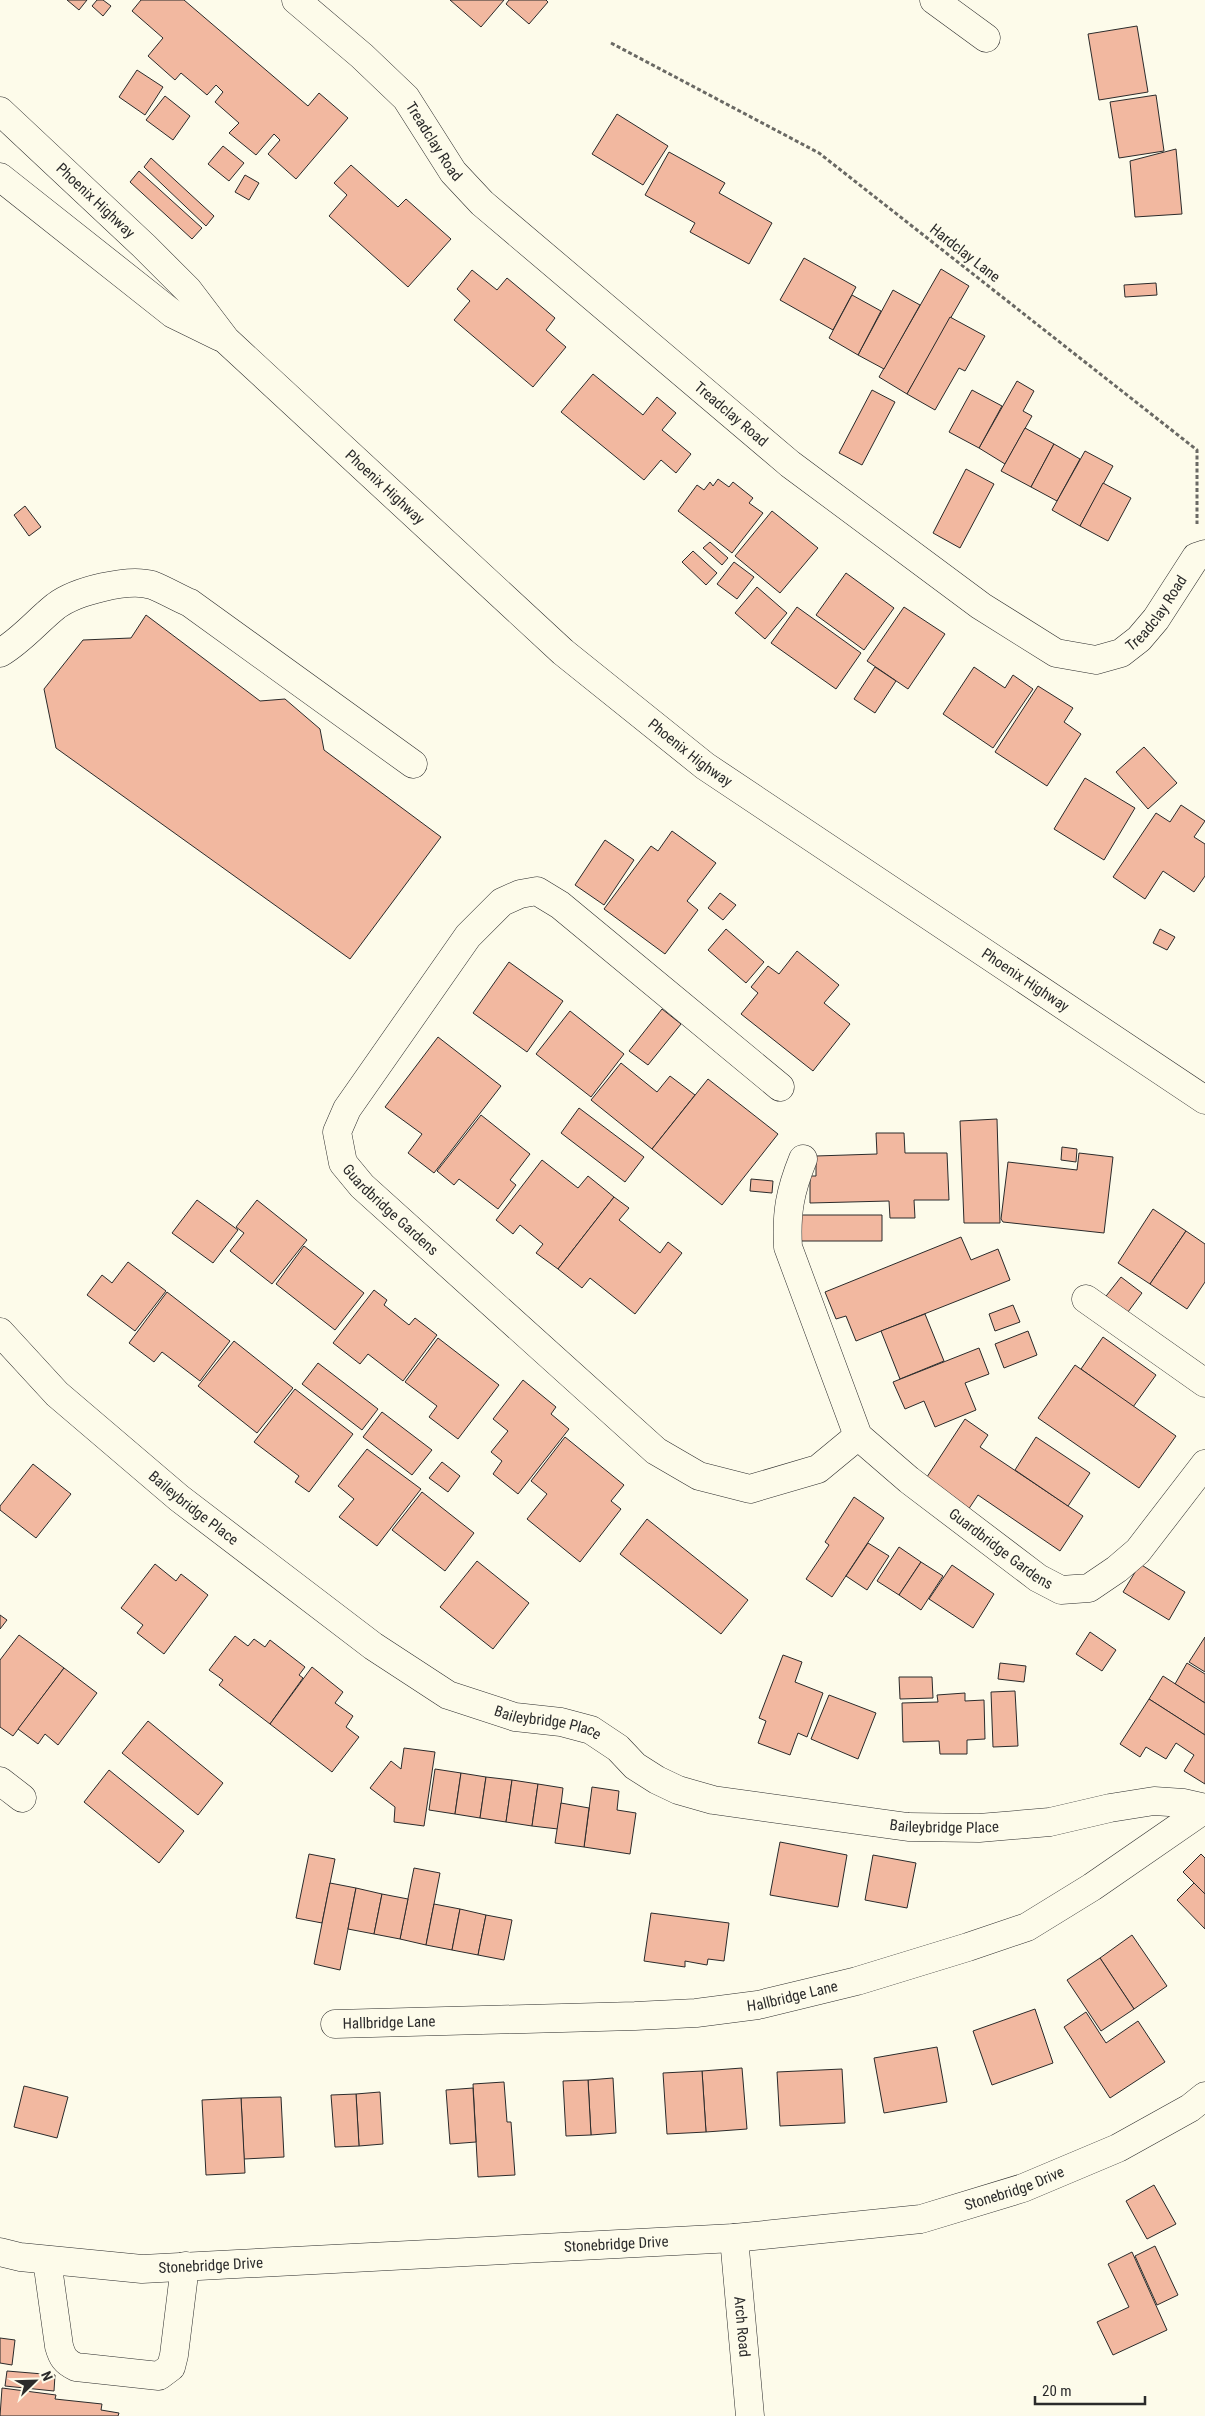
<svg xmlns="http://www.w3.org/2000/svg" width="1205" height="2416" font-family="'Roboto Condensed',sans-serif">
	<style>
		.building { fill: #f2b8a0; stroke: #2b2b2b }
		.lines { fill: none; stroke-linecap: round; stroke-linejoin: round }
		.minor-casing { stroke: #2b2b2b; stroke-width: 29 }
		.major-casing { stroke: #2b2b2b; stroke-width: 29 }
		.path { stroke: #6a6964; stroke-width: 3; stroke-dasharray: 4 2.5; stroke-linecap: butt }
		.minor { stroke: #fdfbea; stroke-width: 28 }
		.major { stroke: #fdfbea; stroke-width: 28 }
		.labels { text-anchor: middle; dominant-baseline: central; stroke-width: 4; stroke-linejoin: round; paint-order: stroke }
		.street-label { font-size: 15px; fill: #2b2b2b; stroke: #fdfbea }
	</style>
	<rect width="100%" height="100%" fill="#fdfbea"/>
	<g class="building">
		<polygon points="67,0 87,0 79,10"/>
		<polygon points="97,0 103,0 111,6 103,16 92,6"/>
		<polygon points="141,0 184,0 308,106 319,93 348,118 296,179 268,154 280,140 274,134 256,155 229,133 239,123 215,102 223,92 216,85 207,95 181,73 175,80 148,56 163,38 132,11"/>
		<polygon points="450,0 504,0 481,27"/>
		<polygon points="509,0 546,0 548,2 529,24 506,4"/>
		<polygon points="1137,26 1148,92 1099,100 1088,34"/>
		<polygon points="137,70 163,87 145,115 119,97"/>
		<polygon points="1156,95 1164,151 1119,158 1110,102"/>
		<polygon points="165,96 190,116 173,140 146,120"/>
		<polygon points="617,114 668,146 643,185 592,154"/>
		<polygon points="223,146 244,163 229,181 208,164"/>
		<polygon points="1176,149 1182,214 1135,217 1130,161"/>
		<polygon points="669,152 725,183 719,193 772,223 749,264 690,232 695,223 645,195"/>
		<polygon points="151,158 214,216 206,226 144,167"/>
		<polygon points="351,165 398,207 406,199 451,239 408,287 329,216 347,195 334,183"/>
		<polygon points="139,171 202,228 192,239 130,182"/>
		<polygon points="245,175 259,183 249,200 235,192"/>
		<polygon points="804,258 856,287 833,330 780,300"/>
		<polygon points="941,269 969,286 907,394 879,377"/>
		<polygon points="472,270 497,290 507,278 555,318 546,330 566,347 533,387 454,320 470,301 457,289"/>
		<polygon points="1156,283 1157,295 1125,297 1124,285"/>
		<polygon points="893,290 920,305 884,369 858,355"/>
		<polygon points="852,295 881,311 858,355 829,338"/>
		<polygon points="950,317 985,336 965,371 959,368 935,410 907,394"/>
		<polygon points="593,374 643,415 657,397 676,413 662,430 691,454 676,473 661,460 644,480 561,412"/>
		<polygon points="1017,381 1034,391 1023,411 1032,416 1005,464 979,448"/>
		<polygon points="872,390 895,402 862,465 839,453"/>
		<polygon points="972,390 1002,406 979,448 949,432"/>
		<polygon points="1025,428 1054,444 1031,487 1001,471"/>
		<polygon points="1054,444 1080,459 1057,501 1031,487"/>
		<polygon points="1085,451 1113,466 1080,526 1052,510"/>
		<polygon points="966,469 994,484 960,548 933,533"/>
		<polygon points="718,479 729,487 733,482 753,498 749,503 763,513 732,553 678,511 697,485 704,490 710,482 713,486"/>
		<polygon points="1103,483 1131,498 1108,541 1080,526"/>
		<polygon points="25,506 41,527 29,536 14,515"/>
		<polygon points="772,511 818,548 780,593 735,556"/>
		<polygon points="710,542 728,558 722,565 703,548"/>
		<polygon points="693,551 717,573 706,585 682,562"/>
		<polygon points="734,562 754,577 737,599 717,584"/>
		<polygon points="846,573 894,608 864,650 816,615"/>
		<polygon points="757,587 787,613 765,639 735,613"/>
		<polygon points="797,607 861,653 836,689 771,643"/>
		<polygon points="904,607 945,634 908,689 867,661"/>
		<polygon points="146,615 260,701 285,699 320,729 324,750 441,837 350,959 56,748 44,689 83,640 131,638"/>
		<polygon points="875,667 896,681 875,713 854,699"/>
		<polygon points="974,667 1005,688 1013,675 1033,689 993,748 943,714"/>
		<polygon points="1038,686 1073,708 1064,722 1081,734 1047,786 995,752"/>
		<polygon points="1144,747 1177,783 1148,809 1116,772"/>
		<polygon points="1085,778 1135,808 1104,860 1054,829"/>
		<polygon points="1181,805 1205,821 1194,837 1205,844 1205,876 1194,892 1163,871 1145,899 1113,877 1156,813 1170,822"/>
		<polygon points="672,831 716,863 687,901 698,910 665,954 604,909 651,846 658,851"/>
		<polygon points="605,840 634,860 604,905 575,885"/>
		<polygon points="720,893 736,905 723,920 708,908"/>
		<polygon points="726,929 764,962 746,983 708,950"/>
		<polygon points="1160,929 1175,937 1167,950 1153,943"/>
		<polygon points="797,951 839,985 824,1003 850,1024 813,1071 741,1014 758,993 751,987 768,966 779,974"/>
		<polygon points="509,962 563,1001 527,1052 473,1013"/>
		<polygon points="662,1009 681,1024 648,1065 629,1051"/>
		<polygon points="570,1011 624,1054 591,1097 536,1054"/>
		<polygon points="438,1037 501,1086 434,1173 408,1153 422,1134 385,1107"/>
		<polygon points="621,1063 657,1092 670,1076 695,1095 652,1149 591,1100"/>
		<polygon points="708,1079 778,1134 722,1205 652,1149"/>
		<polygon points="579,1108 644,1157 625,1182 561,1133"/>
		<polygon points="481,1115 530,1154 510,1180 516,1185 498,1209 459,1179 454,1185 437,1171"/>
		<polygon points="997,1119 1000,1223 964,1223 960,1121"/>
		<polygon points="876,1133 904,1133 905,1153 947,1153 949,1200 914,1200 915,1218 890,1218 889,1201 810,1203 810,1176 816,1176 816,1156 877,1154"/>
		<polygon points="1062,1147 1077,1149 1076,1162 1061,1160"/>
		<polygon points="1079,1153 1113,1157 1104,1233 1003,1222 1001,1219 1008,1162 1077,1170"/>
		<polygon points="542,1160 578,1188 588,1176 614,1197 558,1269 536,1253 543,1244 520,1225 513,1234 496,1220"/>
		<polygon points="751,1179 773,1181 772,1193 750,1191"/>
		<polygon points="614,1197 629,1208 619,1220 660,1253 668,1242 682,1253 635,1314 590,1278 582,1288 558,1269"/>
		<polygon points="197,1200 238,1230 213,1263 172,1233"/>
		<polygon points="257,1200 307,1240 272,1284 230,1251 244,1233 236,1227"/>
		<polygon points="1153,1209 1186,1231 1150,1284 1118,1263"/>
		<polygon points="799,1215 882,1215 882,1241 798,1241"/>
		<polygon points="1186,1231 1205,1244 1205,1282 1187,1309 1150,1284"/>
		<polygon points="961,1237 971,1260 998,1249 1010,1280 856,1341 846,1316 836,1319 825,1292"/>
		<polygon points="304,1246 364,1293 335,1330 276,1284"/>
		<polygon points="128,1262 166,1291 135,1331 87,1295 102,1275 112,1283"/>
		<polygon points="1121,1277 1142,1293 1125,1316 1103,1300"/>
		<polygon points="374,1290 387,1300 384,1305 409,1325 415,1318 437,1335 403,1381 368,1354 360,1364 333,1343"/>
		<polygon points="167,1292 230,1341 200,1381 162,1352 154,1362 129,1343"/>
		<polygon points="1013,1305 1020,1322 995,1331 989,1314"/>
		<polygon points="925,1314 944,1361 900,1379 881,1331"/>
		<polygon points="1028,1331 1037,1355 1004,1368 995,1344"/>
		<polygon points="1103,1337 1156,1375 1133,1407 1081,1369"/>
		<polygon points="438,1338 499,1385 458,1439 429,1417 437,1406 405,1382"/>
		<polygon points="234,1341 293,1388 257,1433 198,1386"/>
		<polygon points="979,1348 989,1374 965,1383 976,1410 935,1427 924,1401 905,1409 893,1382"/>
		<polygon points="318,1363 378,1409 362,1430 302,1384"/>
		<polygon points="1075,1365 1176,1436 1139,1488 1038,1418"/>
		<polygon points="523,1380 556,1407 551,1414 569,1429 518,1494 493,1474 502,1461 491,1452 508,1431 493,1419"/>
		<polygon points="295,1389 353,1434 309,1492 295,1482 299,1476 254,1442"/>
		<polygon points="382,1412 432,1450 412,1475 363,1437"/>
		<polygon points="965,1419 988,1435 980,1447 1083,1516 1060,1551 978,1495 968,1510 925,1480"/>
		<polygon points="565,1437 624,1485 611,1501 621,1509 580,1562 527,1519 547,1494 531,1481"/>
		<polygon points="1036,1437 1090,1473 1068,1506 1015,1470"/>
		<polygon points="367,1449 421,1489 377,1546 339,1517 354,1499 338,1486"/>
		<polygon points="442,1462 460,1476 448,1492 429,1478"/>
		<polygon points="33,1464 71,1494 36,1538 0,1510 0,1506"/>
		<polygon points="422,1492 474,1533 445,1571 392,1530"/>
		<polygon points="854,1497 884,1518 832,1597 806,1579 829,1545 825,1542"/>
		<polygon points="647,1519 748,1600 721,1634 620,1554"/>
		<polygon points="868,1543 889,1556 867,1590 846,1576"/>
		<polygon points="899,1547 921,1562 899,1595 877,1581"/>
		<polygon points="477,1561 529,1603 493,1649 440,1607"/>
		<polygon points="921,1562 943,1576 921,1610 899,1595"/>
		<polygon points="155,1564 176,1581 181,1574 208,1595 164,1654 137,1633 143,1625 121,1608"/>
		<polygon points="1140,1564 1185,1592 1169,1620 1123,1592"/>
		<polygon points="952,1565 994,1594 973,1628 929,1599"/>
		<polygon points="0,1615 7,1620 0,1629"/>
		<polygon points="1090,1632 1116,1650 1102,1671 1076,1654"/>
		<polygon points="19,1635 64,1668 13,1736 0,1727 0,1660"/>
		<polygon points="235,1636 248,1646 254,1639 265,1647 270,1640 305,1667 299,1675 303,1678 270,1724 219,1685 223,1680 209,1670"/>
		<polygon points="1205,1637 1205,1672 1189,1662"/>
		<polygon points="783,1655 802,1662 795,1682 823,1693 807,1737 798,1733 790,1755 758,1743 766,1721 759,1718"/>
		<polygon points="1000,1663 1026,1666 1024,1682 998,1679"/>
		<polygon points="1187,1663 1205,1674 1205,1703 1175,1684"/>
		<polygon points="312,1667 343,1692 335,1703 353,1716 346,1727 359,1737 332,1772 270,1724"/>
		<polygon points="64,1668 97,1693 58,1745 45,1734 38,1744 18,1729"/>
		<polygon points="1163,1676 1205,1703 1205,1735 1149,1699"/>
		<polygon points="899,1677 932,1677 933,1698 900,1699"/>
		<polygon points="1015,1691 1018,1746 993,1747 991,1692"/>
		<polygon points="965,1693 965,1701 984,1700 985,1739 967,1740 967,1754 940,1754 939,1741 903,1742 902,1703 938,1702 937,1695"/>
		<polygon points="829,1695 876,1713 858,1759 811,1739"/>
		<polygon points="1149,1699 1205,1735 1205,1784 1184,1771 1194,1755 1176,1743 1166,1759 1146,1747 1140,1757 1120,1744"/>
		<polygon points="148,1721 223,1783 198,1815 122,1753"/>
		<polygon points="404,1748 435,1752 424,1826 394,1822 395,1807 370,1788 391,1761 401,1769"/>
		<polygon points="435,1769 461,1773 455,1814 429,1810"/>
		<polygon points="109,1770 184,1831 159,1863 84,1802"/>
		<polygon points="461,1773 486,1777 480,1818 455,1814"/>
		<polygon points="486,1777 512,1780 506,1822 480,1818"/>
		<polygon points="512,1780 538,1784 532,1826 506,1822"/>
		<polygon points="538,1784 563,1788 558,1829 532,1826"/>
		<polygon points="592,1787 619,1791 617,1810 636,1813 630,1854 584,1847"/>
		<polygon points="561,1803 589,1808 584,1847 555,1843"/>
		<polygon points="780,1842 847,1855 838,1907 770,1895"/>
		<polygon points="309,1854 335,1859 322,1923 296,1918"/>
		<polygon points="1201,1854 1205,1858 1205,1894 1183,1872"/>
		<polygon points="873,1855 916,1863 907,1908 865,1900"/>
		<polygon points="414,1868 440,1873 426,1945 400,1939"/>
		<polygon points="330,1883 356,1888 340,1970 314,1964"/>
		<polygon points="1194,1883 1205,1894 1205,1929 1177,1900"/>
		<polygon points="356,1888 382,1894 374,1934 348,1929"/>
		<polygon points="382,1894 408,1899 400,1939 374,1934"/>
		<polygon points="434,1904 460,1909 452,1950 426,1945"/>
		<polygon points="460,1909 486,1915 478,1955 452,1950"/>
		<polygon points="651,1913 729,1923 724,1961 708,1959 707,1965 685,1961 685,1967 644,1961"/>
		<polygon points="486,1915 512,1920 504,1960 478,1955"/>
		<polygon points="1132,1935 1167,1986 1134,2009 1100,1958"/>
		<polygon points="1100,1958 1134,2009 1101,2031 1067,1980"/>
		<polygon points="1035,2009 1053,2063 992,2085 973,2031"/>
		<polygon points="1086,2012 1106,2043 1138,2021 1165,2062 1110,2098 1064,2027"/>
		<polygon points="937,2047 947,2102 884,2113 874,2058"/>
		<polygon points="742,2068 747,2129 706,2132 702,2071"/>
		<polygon points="842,2069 845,2123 780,2126 777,2072"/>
		<polygon points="702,2071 706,2132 667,2134 663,2073"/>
		<polygon points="613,2078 616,2133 591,2135 588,2080"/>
		<polygon points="588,2080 591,2135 566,2136 563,2081"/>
		<polygon points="504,2082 507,2122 511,2122 515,2175 478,2177 473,2084"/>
		<polygon points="24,2086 68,2097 57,2138 14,2127"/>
		<polygon points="473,2088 476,2142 450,2144 446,2090"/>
		<polygon points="380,2092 383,2144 359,2146 356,2094"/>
		<polygon points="356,2094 359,2146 335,2147 331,2095"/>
		<polygon points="281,2097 284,2157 244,2159 241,2098"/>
		<polygon points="241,2098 245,2173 206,2175 202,2100"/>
		<polygon points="1154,2185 1176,2224 1147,2239 1126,2201"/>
		<polygon points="1155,2246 1178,2295 1157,2305 1135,2256"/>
		<polygon points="1132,2252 1167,2330 1113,2355 1097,2322 1129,2307 1108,2264"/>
		<polygon points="0,2338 15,2340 12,2365 0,2363"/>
		<polygon points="7,2371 55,2375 54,2391 5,2386"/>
		<polygon points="2,2388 56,2395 55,2399 102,2404 101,2410 119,2413 118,2416 0,2416"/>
	</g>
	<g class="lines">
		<defs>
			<g id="minor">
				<path id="s1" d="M296 0 362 56 406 98 453 172 482 203 790 464 981 606 1056 653 1096 660 1121 653 1139 639 1156 619 1196 557 1205 554"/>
				<polyline points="934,0 986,38"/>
				<path d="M0 653C22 640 37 621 56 606 76 591 128 578 152 585 165 590 178 598 190 603L413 764"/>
				<path id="s2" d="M780 1087 560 905 537 891 520 894 502 902 468 936 347 1109 337 1132 343 1163 362 1186 656 1451 699 1476 750 1489 818 1469 858 1436"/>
				<path id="s3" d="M803 1159C790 1191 786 1213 788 1247L858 1436 909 1480 1038 1578 1061 1590 1089 1588 1117 1569 1138 1551 1205 1464"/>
				<polyline points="1086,1299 1205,1383"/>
				<path id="s4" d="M0 1332 57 1394 179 1498 373 1646 448 1695 515 1717 561 1722 591 1730 618 1748 635 1766 657 1780 678 1790 713 1800 908 1827 979 1828 1050 1822 1110 1808 1154 1801 1184 1803 1205 1808"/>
				<polyline points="0,1781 22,1798"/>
				<path id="s5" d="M335 2024 635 2016 696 2013 758 2005 857 1981 968 1947 1027 1927 1092 1887 1205 1809"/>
				<path id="s6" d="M734 2238 750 2416"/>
				<path id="s7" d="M0 2252 20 2257 142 2269 734 2238 921 2219 1023 2188 1118 2148 1190 2108 1205 2096"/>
				<path d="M47 2260 59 2346C62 2357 65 2362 76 2367L159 2376 171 2367 174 2355 185 2266"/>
			</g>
			<g id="major">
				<path id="s8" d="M0 111 144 246 188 290 226 340 563 652 705 766 1205 1100"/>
				<polyline points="0,177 173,314 220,337"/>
			</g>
		</defs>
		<use href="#minor" class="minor-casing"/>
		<use href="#major" class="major-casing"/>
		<polyline class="path" points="611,43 819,153 1197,450 1197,524"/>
		<use href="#minor" class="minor"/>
		<use href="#major" class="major"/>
	</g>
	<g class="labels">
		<g class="street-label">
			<text stroke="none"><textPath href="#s1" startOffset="199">Treadclay Road</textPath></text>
			<text stroke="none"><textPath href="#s8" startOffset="131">Phoenix Highway</textPath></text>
			<text transform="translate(965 253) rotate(38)">Hardclay Lane</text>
			<text stroke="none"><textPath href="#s1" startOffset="604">Treadclay Road</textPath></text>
			<text stroke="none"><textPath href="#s8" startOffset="539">Phoenix Highway</textPath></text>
			<text stroke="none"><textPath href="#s1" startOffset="1128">Treadclay Road</textPath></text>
			<text stroke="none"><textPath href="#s8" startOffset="944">Phoenix Highway</textPath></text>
			<text stroke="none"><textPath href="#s8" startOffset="1349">Phoenix Highway</textPath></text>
			<text stroke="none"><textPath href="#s2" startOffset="732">Guardbridge Gardens</textPath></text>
			<text stroke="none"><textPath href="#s4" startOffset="262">Baileybridge Place</textPath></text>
			<text stroke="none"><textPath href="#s3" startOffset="474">Guardbridge Gardens</textPath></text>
			<text stroke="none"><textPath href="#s4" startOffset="682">Baileybridge Place</textPath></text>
			<text stroke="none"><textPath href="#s4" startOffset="1102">Baileybridge Place</textPath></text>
			<text stroke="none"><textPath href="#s5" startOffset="459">Hallbridge Lane</textPath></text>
			<text stroke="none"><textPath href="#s5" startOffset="54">Hallbridge Lane</textPath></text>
			<text stroke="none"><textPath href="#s7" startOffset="1022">Stonebridge Drive</textPath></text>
			<text stroke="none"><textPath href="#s7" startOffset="618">Stonebridge Drive</textPath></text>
			<text stroke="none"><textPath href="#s7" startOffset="212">Stonebridge Drive</textPath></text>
			<text stroke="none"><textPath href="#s6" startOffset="89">Arch Road</textPath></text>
		</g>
	</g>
	<g transform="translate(35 2381) rotate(67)" stroke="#fdfbea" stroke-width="4" paint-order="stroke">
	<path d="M0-4L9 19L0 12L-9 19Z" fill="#2b2b2b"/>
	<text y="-8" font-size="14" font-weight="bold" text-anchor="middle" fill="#2b2b2b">N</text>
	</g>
	<path d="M1035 2396v8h110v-8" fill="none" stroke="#2b2b2b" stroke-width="2.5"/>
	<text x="1042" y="2396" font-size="15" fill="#2b2b2b" stroke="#fdfbea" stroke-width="4" paint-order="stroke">20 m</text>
</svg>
